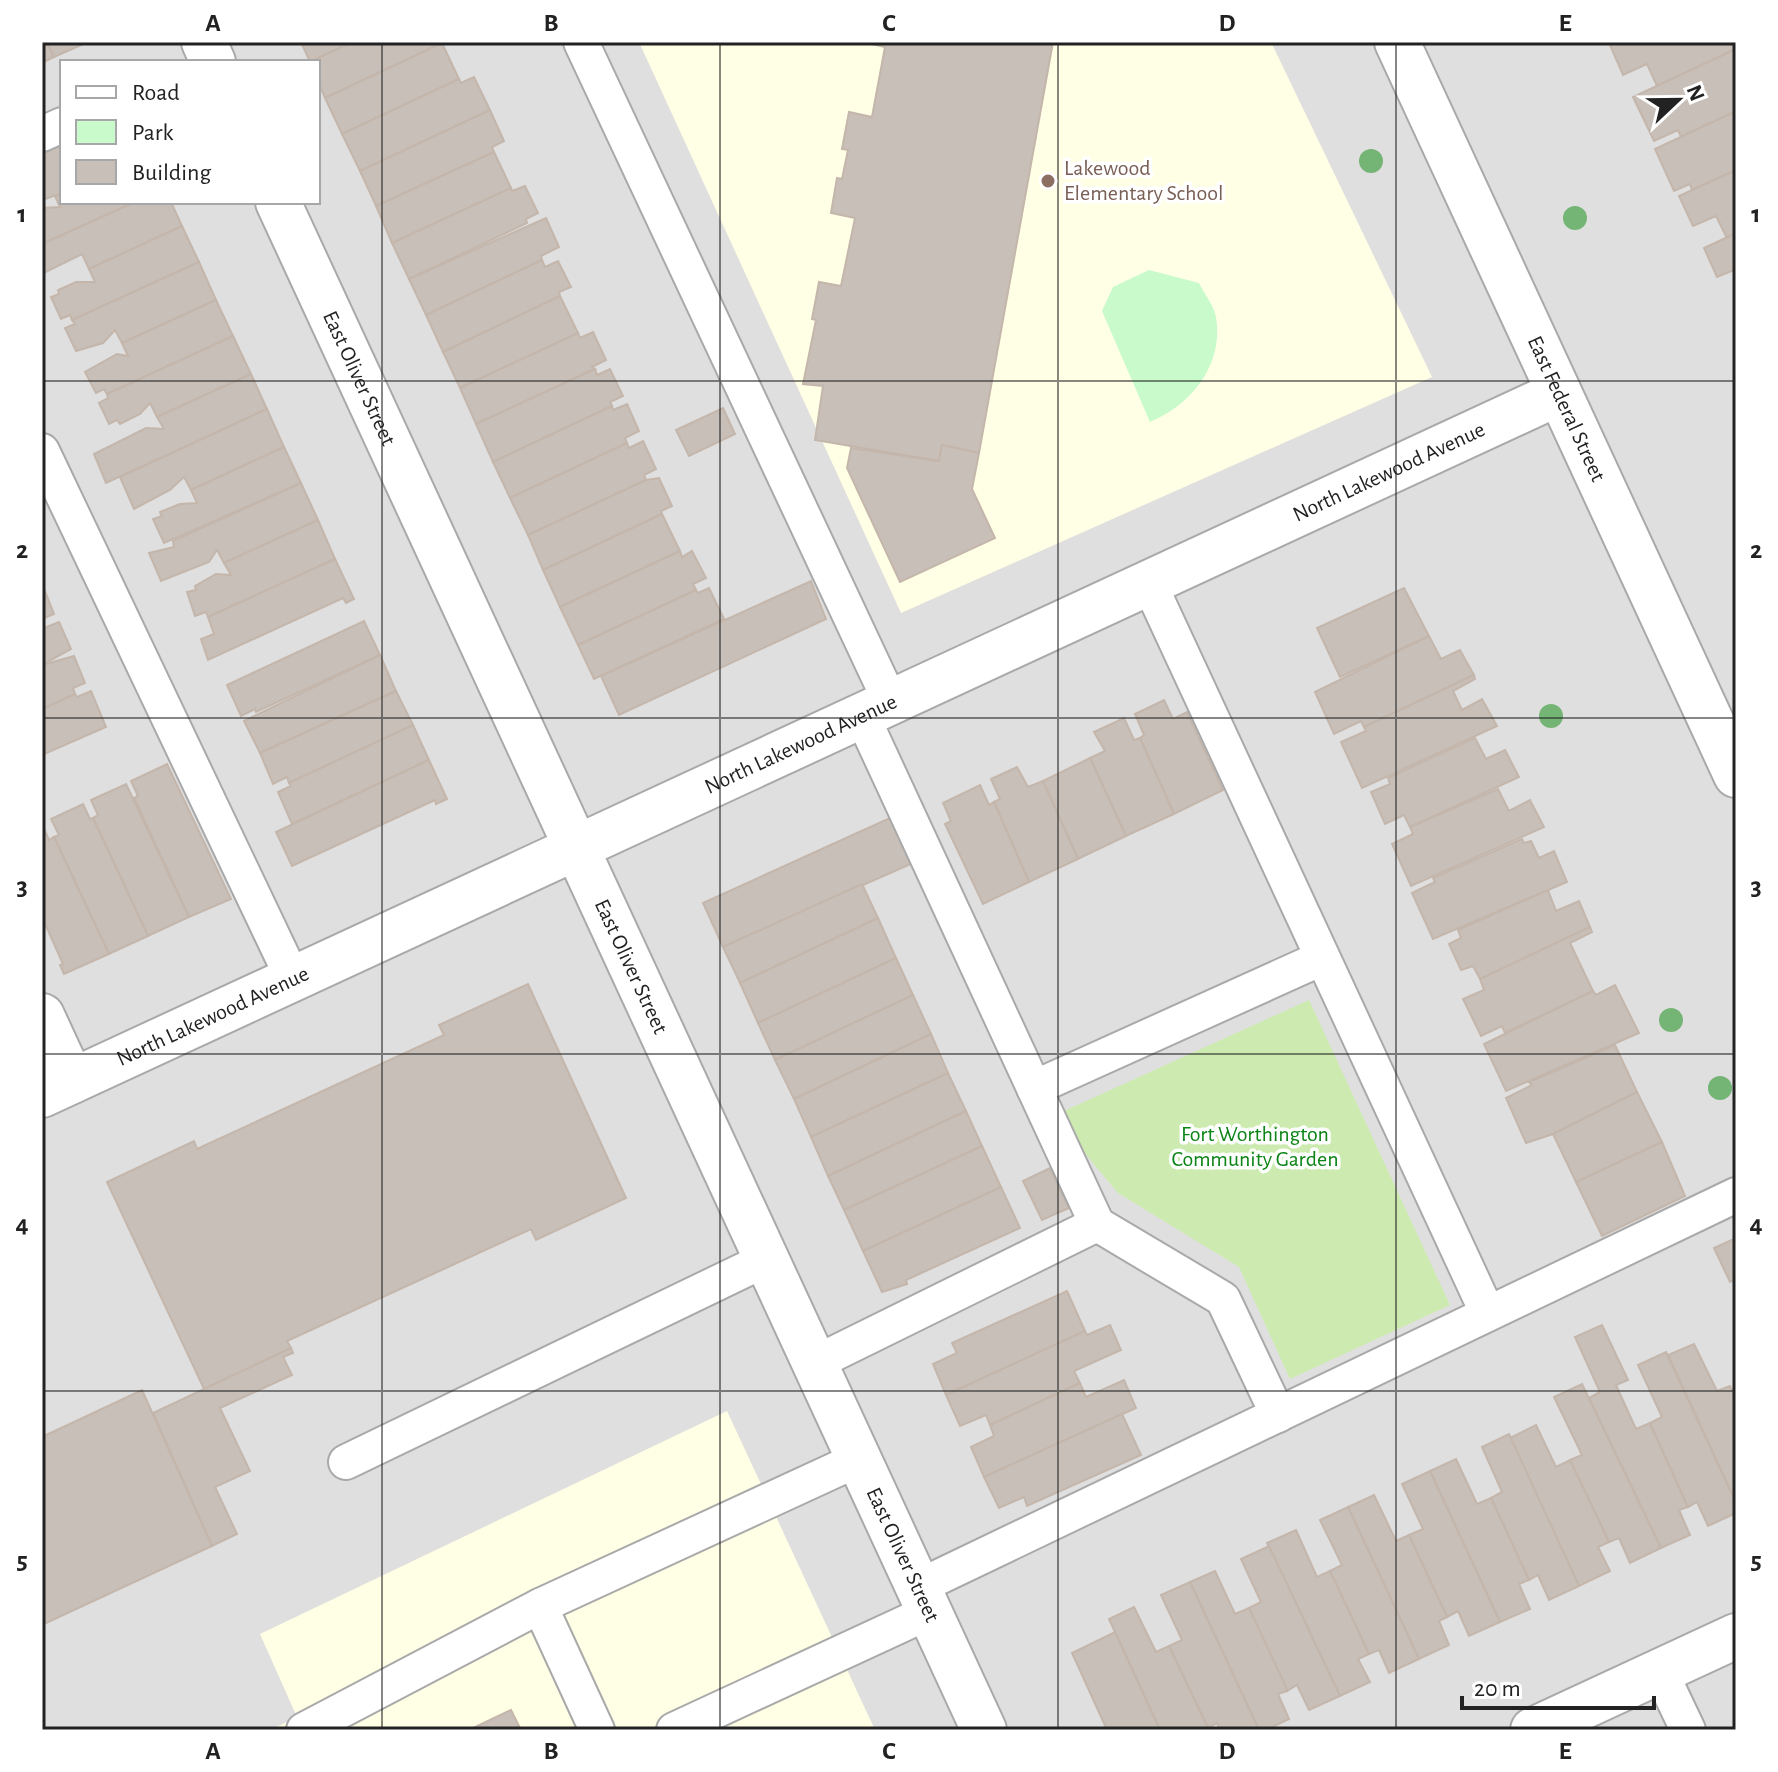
<svg xmlns="http://www.w3.org/2000/svg" width="1778" height="1772" font-family="'Alegreya Sans',sans-serif">
	<style>
		.residential { fill: #e0dfdf; fill-rule: evenodd }
		.education { fill: #ffffe5 }
		.grass { fill: #cdebb0 }
		.park { fill: #c8facc }
		.building { fill: #c7bfb8; stroke: #c4b6ab; stroke-width: 2 }
		.lines { fill: none; stroke-linecap: round; stroke-linejoin: round }
		.service-casing { stroke: #a9a9a9; stroke-width: 38 }
		.minor-casing { stroke: #a9a9a9; stroke-width: 48 }
		.tertiary-casing { stroke: #a9a9a9; stroke-width: 48 }
		.service { stroke: #fff; stroke-width: 34 }
		.minor { stroke: #fff; stroke-width: 44 }
		.tertiary { stroke: #fff; stroke-width: 44 }
		.tree { fill: #74b475 }
		.grid { fill: none; stroke: #222; stroke-width: 2; stroke-opacity: 0.55 }
		.education-dot { fill: #8d6e63; stroke: #fff; stroke-width: 3 }
		.labels { text-anchor: middle; dominant-baseline: central; stroke-width: 7; stroke-linejoin: round; paint-order: stroke }
		.education-label { font-size: 22px; fill: #785e54; stroke: #fff; text-anchor: start }
		.street-label { font-size: 22px; fill: #222; stroke: #fff }
		.park-label { font-size: 22px; fill: #0c8416; stroke: #fff }
		.neatline { fill: none; stroke: #222; stroke-width: 3 }
		.grid-label { font-size: 26px; text-anchor: middle; font-weight: bold; fill: #222 }
	</style>
	<rect width="100%" height="100%" fill="#f2efe9"/>
	<path class="residential" d="M42 42H1736V1730H42ZM62 62H318V202H62Z"/>
	<g class="education">
		<polygon points="639,42 1271,42 1432,377 901,613"/>
		<polygon points="727,1411 875,1730 270,1730 297,1717 260,1634"/>
	</g>
	<polygon class="grass" points="1309,1000 1450,1305 1290,1379 1239,1267 1118,1193 1082,1150 1064,1111"/>
	<path class="park" d="M1149 270 1199 283C1204 293 1214 306 1216 317 1224 365 1191 405 1150 422L1102 311 1113 287Z"/>
	<g class="building">
		<polygon points="42,42 47,42 54,57 42,63"/>
		<polygon points="47,42 88,42 54,57"/>
		<polygon points="301,42 352,42 310,62"/>
		<polygon points="352,42 441,42 442,43 325,98 318,81 318,62 310,62"/>
		<polygon points="1053,42 979,453 942,445 939,461 815,440 823,386 803,384 816,320 812,319 819,282 841,286 855,218 831,213 837,178 842,179 848,150 842,149 849,112 872,117 885,47 863,42"/>
		<polygon points="1616,42 1736,42 1736,49 1657,86 1647,64 1623,75 1610,45"/>
		<polygon points="442,43 459,79 342,134 325,98"/>
		<polygon points="1736,49 1736,111 1681,137 1678,130 1654,141 1633,97"/>
		<polygon points="474,77 490,110 360,171 342,134 459,79 461,83"/>
		<polygon points="490,110 504,141 492,147 494,152 376,206 360,171"/>
		<polygon points="1736,111 1736,170 1692,190 1690,184 1674,191 1655,149"/>
		<polygon points="62,145 62,193 42,200 42,154"/>
		<polygon points="494,152 511,188 392,243 376,206"/>
		<polygon points="1736,170 1736,233 1727,238 1716,216 1693,226 1679,196"/>
		<polygon points="525,186 538,213 526,219 527,223 409,279 392,243 511,188 512,191"/>
		<polygon points="62,193 62,202 135,202 42,244 42,208 60,207 55,196"/>
		<polygon points="135,202 171,202 182,226 89,269 82,254 42,274 42,244"/>
		<polygon points="546,218 559,247 541,256 542,260 426,315 409,279"/>
		<polygon points="182,226 199,262 72,320 70,315 61,319 51,297 59,294 58,290 76,282 95,282 89,269"/>
		<polygon points="1736,233 1736,275 1734,270 1717,277 1704,248"/>
		<polygon points="542,260 545,267 558,261 571,287 559,292 560,296 443,352 426,315"/>
		<polygon points="199,262 216,300 122,343 115,330 103,343 76,351 65,328 75,324 72,320"/>
		<polygon points="560,296 578,333 460,388 443,352"/>
		<polygon points="216,300 233,336 107,394 104,389 96,393 85,372 117,354 128,356 122,343"/>
		<polygon points="593,332 606,360 592,367 595,369 476,424 460,388 578,333 580,338"/>
		<polygon points="233,336 251,374 157,417 150,403 140,414 120,424 117,420 109,424 99,403 108,398 107,394"/>
		<polygon points="595,369 597,375 610,369 623,396 610,402 612,406 493,462 476,424"/>
		<polygon points="251,374 267,409 106,483 94,454 146,428 164,429 157,417"/>
		<polygon points="627,404 639,431 625,438 627,443 510,498 493,462 612,406 613,410"/>
		<polygon points="723,408 735,434 689,456 676,430"/>
		<polygon points="267,409 284,447 191,490 184,477 170,490 134,509 120,477"/>
		<polygon points="643,441 656,469 644,475 646,480 528,535 510,498 627,443 629,448"/>
		<polygon points="942,445 979,453 972,489 995,538 900,582 847,468 851,448 939,461"/>
		<polygon points="284,447 301,483 164,543 153,519 162,516 160,512 180,504 197,503 191,490"/>
		<polygon points="659,478 672,506 661,511 662,514 543,570 528,535 646,480"/>
		<polygon points="301,483 318,520 224,563 217,550 209,562 161,581 149,553 174,547 173,541"/>
		<polygon points="662,514 680,551 560,607 543,570"/>
		<polygon points="318,520 335,559 208,617 206,612 195,616 187,592 196,590 195,586 216,574 231,575 224,563"/>
		<polygon points="680,551 682,557 692,551 706,578 693,584 696,590 578,645 560,607"/>
		<polygon points="335,559 354,599 346,603 343,598 208,660 201,639 214,634 208,617"/>
		<polygon points="811,581 826,619 619,715 601,676"/>
		<polygon points="43,586 54,614 42,619 42,586"/>
		<polygon points="709,588 724,619 594,679 578,645 696,590 698,593"/>
		<polygon points="1404,588 1429,636 1340,677 1317,628"/>
		<polygon points="364,621 380,655 256,712 255,709 241,716 227,685"/>
		<polygon points="59,622 71,649 42,665 42,625 44,628"/>
		<polygon points="1429,636 1441,659 1460,650 1474,675 1364,727 1361,721 1334,734 1315,692"/>
		<polygon points="380,655 396,691 260,753 244,721"/>
		<polygon points="74,656 85,683 73,688 75,694 42,709 42,665"/>
		<polygon points="1474,675 1475,679 1453,691 1462,710 1482,699 1497,726 1362,788 1341,742 1366,731 1364,727"/>
		<polygon points="91,691 106,727 42,755 42,709 75,694 77,697"/>
		<polygon points="396,691 413,725 289,783 287,777 273,784 260,753"/>
		<polygon points="1164,700 1173,719 1187,712 1223,790 1174,814 1140,738 1144,735 1135,714"/>
		<polygon points="1124,718 1134,740 1140,738 1174,814 1126,836 1090,758 1105,751 1094,732"/>
		<polygon points="413,725 429,760 292,824 278,792 291,786 289,783"/>
		<polygon points="1475,738 1486,759 1505,750 1519,777 1410,827 1404,815 1385,824 1371,792 1390,784 1388,778"/>
		<polygon points="1090,758 1126,836 1078,859 1043,781"/>
		<polygon points="429,760 447,799 436,804 435,800 292,866 276,832"/>
		<polygon points="167,764 231,899 189,917 134,798 138,796 131,781"/>
		<polygon points="1017,767 1028,787 1043,781 1078,859 1029,882 994,802 1000,799 991,779"/>
		<polygon points="126,784 189,917 148,936 93,818 98,815 91,800"/>
		<polygon points="980,785 989,805 994,802 1029,882 983,904 945,824 951,821 943,803"/>
		<polygon points="1498,789 1509,811 1530,800 1544,827 1411,886 1392,844 1413,834 1410,827"/>
		<polygon points="83,804 90,819 93,818 148,936 109,954 54,837 59,835 51,819"/>
		<polygon points="892,817 913,863 723,947 703,903"/>
		<polygon points="42,824 49,840 54,837 109,954 64,974 60,965 63,964 42,917"/>
		<polygon points="1522,839 1524,843 1531,841 1539,858 1554,851 1567,882 1433,939 1412,893 1435,882 1433,878"/>
		<polygon points="862,884 878,918 740,983 723,947"/>
		<polygon points="1548,890 1556,911 1579,901 1590,927 1480,979 1473,966 1461,970 1449,944 1461,938 1458,930"/>
		<polygon points="878,918 896,958 758,1023 740,983"/>
		<polygon points="1590,927 1592,932 1570,943 1593,991 1505,1033 1502,1026 1481,1036 1463,999 1484,990 1480,979"/>
		<polygon points="896,958 913,995 775,1060 758,1023"/>
		<polygon points="528,984 626,1198 536,1240 531,1229 287,1341 291,1348 204,1389 107,1182 194,1141 197,1149 444,1035 439,1025"/>
		<polygon points="1615,985 1639,1033 1506,1091 1484,1044 1593,991 1596,995"/>
		<polygon points="913,995 931,1034 794,1099 775,1060"/>
		<polygon points="931,1034 948,1073 811,1137 794,1099"/>
		<polygon points="1615,1045 1637,1092 1553,1134 1526,1143 1506,1098 1532,1085 1529,1082"/>
		<polygon points="948,1073 966,1111 828,1176 811,1137"/>
		<polygon points="1637,1092 1662,1142 1576,1182 1553,1134"/>
		<polygon points="966,1111 982,1146 844,1210 828,1176"/>
		<polygon points="1662,1142 1685,1196 1602,1236 1576,1182"/>
		<polygon points="982,1146 1001,1187 863,1251 844,1210"/>
		<polygon points="1050,1168 1069,1208 1042,1220 1023,1181"/>
		<polygon points="1001,1187 1020,1228 906,1280 907,1284 882,1292 863,1251"/>
		<polygon points="1736,1238 1736,1279 1730,1282 1714,1248"/>
		<polygon points="1067,1291 1085,1331 946,1395 933,1364 957,1353 952,1343"/>
		<polygon points="1110,1325 1121,1350 1074,1371 1080,1383 990,1425 986,1415 960,1426 946,1395 1085,1331 1087,1335"/>
		<polygon points="1602,1325 1628,1380 1616,1385 1636,1429 1650,1423 1688,1507 1679,1510 1690,1535 1661,1548 1589,1398 1600,1392 1575,1337"/>
		<polygon points="1694,1344 1717,1391 1730,1386 1736,1400 1736,1503 1668,1355"/>
		<polygon points="291,1348 293,1353 283,1357 292,1375 220,1408 250,1471 215,1487 237,1534 212,1546 153,1413"/>
		<polygon points="1666,1352 1736,1503 1736,1513 1708,1526 1697,1502 1688,1507 1650,1423 1662,1417 1638,1365"/>
		<polygon points="1124,1380 1136,1408 984,1477 971,1447 994,1436 990,1425 1080,1383 1086,1397"/>
		<polygon points="1582,1384 1661,1548 1630,1563 1619,1538 1609,1542 1570,1460 1582,1455 1554,1397"/>
		<polygon points="142,1390 212,1546 42,1625 42,1437"/>
		<polygon points="1122,1414 1141,1455 1027,1506 1024,1497 999,1508 984,1477"/>
		<polygon points="1536,1425 1556,1467 1570,1460 1609,1542 1598,1547 1610,1571 1579,1586 1510,1438"/>
		<polygon points="1509,1434 1579,1586 1549,1600 1538,1575 1529,1580 1491,1498 1502,1492 1482,1447"/>
		<polygon points="1456,1459 1477,1504 1491,1498 1529,1580 1519,1584 1530,1609 1500,1622 1430,1471"/>
		<polygon points="1430,1471 1500,1622 1469,1636 1458,1611 1447,1617 1409,1535 1423,1529 1402,1484"/>
		<polygon points="1374,1495 1396,1541 1409,1535 1447,1617 1439,1621 1449,1645 1419,1659 1348,1507"/>
		<polygon points="1348,1507 1419,1659 1389,1673 1379,1650 1369,1654 1330,1571 1342,1565 1320,1520"/>
		<polygon points="1296,1530 1317,1577 1330,1571 1369,1654 1358,1659 1370,1682 1340,1696 1267,1543"/>
		<polygon points="1269,1546 1340,1696 1309,1710 1297,1685 1287,1691 1249,1608 1261,1602 1241,1559"/>
		<polygon points="1215,1571 1235,1614 1249,1608 1286,1687 1287,1691 1278,1694 1289,1719 1266,1730 1259,1730 1190,1582"/>
		<polygon points="1190,1582 1259,1730 1220,1730 1217,1723 1208,1728 1169,1646 1182,1640 1161,1595"/>
		<polygon points="1134,1607 1156,1652 1169,1646 1208,1728 1160,1730 1109,1619"/>
		<polygon points="1115,1632 1160,1730 1107,1730 1072,1653"/>
		<polygon points="511,1710 521,1730 469,1730"/>
	</g>
	<g class="lines">
		<defs>
			<g id="service">
				<polyline points="581,42 891,703"/>
				<polyline points="42,134 62,125"/>
				<polyline points="42,451 293,979"/>
				<polyline points="1149,583 1487,1312"/>
				<polyline points="862,716 1097,1224 1223,1299 1278,1415"/>
				<polyline points="1034,1088 1322,958"/>
				<polyline points="815,1363 1097,1224"/>
				<polyline points="346,1462 767,1259"/>
				<polyline points="918,1587 1736,1195"/>
				<polyline points="1660,1671 1688,1730"/>
				<polyline points="304,1730 540,1606"/>
				<polyline points="597,1730 540,1606 859,1459"/>
				<polyline points="674,1730 929,1612"/>
			</g>
			<g id="minor">
				<polyline points="204,42 213,62"/>
				<path id="s1" d="M278 202 984 1730"/>
				<polyline points="42,1016 72,1081"/>
				<path id="s2" d="M42 1095 1559 393"/>
				<polyline points="1533,1730 1736,1636"/>
			</g>
			<g id="tertiary">
				<path id="s3" d="M1397 42 1736 775"/>
			</g>
		</defs>
		<use href="#service" class="service-casing"/>
		<use href="#minor" class="minor-casing"/>
		<use href="#tertiary" class="tertiary-casing"/>
		<use href="#service" class="service"/>
		<use href="#minor" class="minor"/>
		<use href="#tertiary" class="tertiary"/>
	</g>
	<g class="tree">
		<circle cx="1371" cy="161" r="12"/>
		<circle cx="1575" cy="218" r="12"/>
		<circle cx="1551" cy="716" r="12"/>
		<circle cx="1671" cy="1020" r="12"/>
		<circle cx="1720" cy="1088" r="12"/>
	</g>
	<path class="grid" d="M382 42V1730M720 42V1730M1058 42V1730M1396 42V1730M42 381H1736M42 718H1736M42 1054H1736M42 1391H1736"/>
	<circle class="education-dot" cx="1048" cy="181" r="8"/>
	<g class="labels">
		<g class="education-label">
			<text x="1064" y="168">Lakewood<tspan x="1064" dy="25">Elementary School</tspan></text>
		</g>
		<g class="street-label">
			<text stroke="none"><textPath href="#s1" startOffset="194">East Oliver Street</textPath></text>
			<text stroke="none"><textPath href="#s3" startOffset="404">East Federal Street</textPath></text>
			<text stroke="none"><textPath href="#s2" startOffset="1484">North Lakewood Avenue</textPath></text>
			<text stroke="none"><textPath href="#s2" startOffset="836">North Lakewood Avenue</textPath></text>
			<text stroke="none"><textPath href="#s1" startOffset="842">East Oliver Street</textPath></text>
			<text stroke="none"><textPath href="#s2" startOffset="188">North Lakewood Avenue</textPath></text>
			<text stroke="none"><textPath href="#s1" startOffset="1490">East Oliver Street</textPath></text>
		</g>
		<g class="park-label">
			<text x="1255" y="1134">Fort Worthington<tspan x="1255" dy="25">Community Garden</tspan></text>
		</g>
	</g>
	<rect width="1778" height="1772" fill="none" stroke="#ffffff" stroke-width="88"/>
	<rect x="60" y="60" width="260" height="144" fill="#ffffff" stroke="#a7a7a7" stroke-width="2"/>
	<rect x="76" y="86" width="40" height="12" fill="#ffffff" stroke="#a7a7a7" stroke-width="2"/>
	<text x="132" y="100" font-size="24" fill="#222222">Road</text>
	<rect x="76" y="120" width="40" height="24" fill="#c8facc" stroke="#a7a7a7" stroke-width="2"/>
	<text x="132" y="140" font-size="24" fill="#222222">Park</text>
	<rect x="76" y="160" width="40" height="24" fill="#c7bfb8" stroke="#a7a7a7" stroke-width="2"/>
	<text x="132" y="180" font-size="24" fill="#222222">Building</text>
	<g transform="translate(1678 100) rotate(68)" stroke="#ffffff" stroke-width="6" paint-order="stroke">
	<path d="M0-6L14 30L0 20L-14 30Z" fill="#222222"/>
	<text y="-12" font-size="22" font-weight="bold" text-anchor="middle" fill="#222222">N</text>
	</g>
	<path d="M1462 1696v12h192v-12" fill="none" stroke="#222222" stroke-width="4"/>
	<text x="1474" y="1696" font-size="24" fill="#222222" stroke="#ffffff" stroke-width="6" paint-order="stroke">20 m</text>
	<rect x="44" y="44" width="1690" height="1684" class="neatline"/>
	<g class="grid-label">
		<text x="213" y="31">A</text>
		<text x="551" y="31">B</text>
		<text x="889" y="31">C</text>
		<text x="1227" y="31">D</text>
		<text x="1565" y="31">E</text>
		<text x="22" y="222">1</text>
		<text x="1756" y="222">1</text>
		<text x="22" y="558">2</text>
		<text x="1756" y="558">2</text>
		<text x="22" y="895">3</text>
		<text x="1756" y="895">3</text>
		<text x="22" y="1232">4</text>
		<text x="1756" y="1232">4</text>
		<text x="22" y="1569">5</text>
		<text x="1756" y="1569">5</text>
		<text x="213" y="1759">A</text>
		<text x="551" y="1759">B</text>
		<text x="889" y="1759">C</text>
		<text x="1227" y="1759">D</text>
		<text x="1565" y="1759">E</text>
	</g>
</svg>
